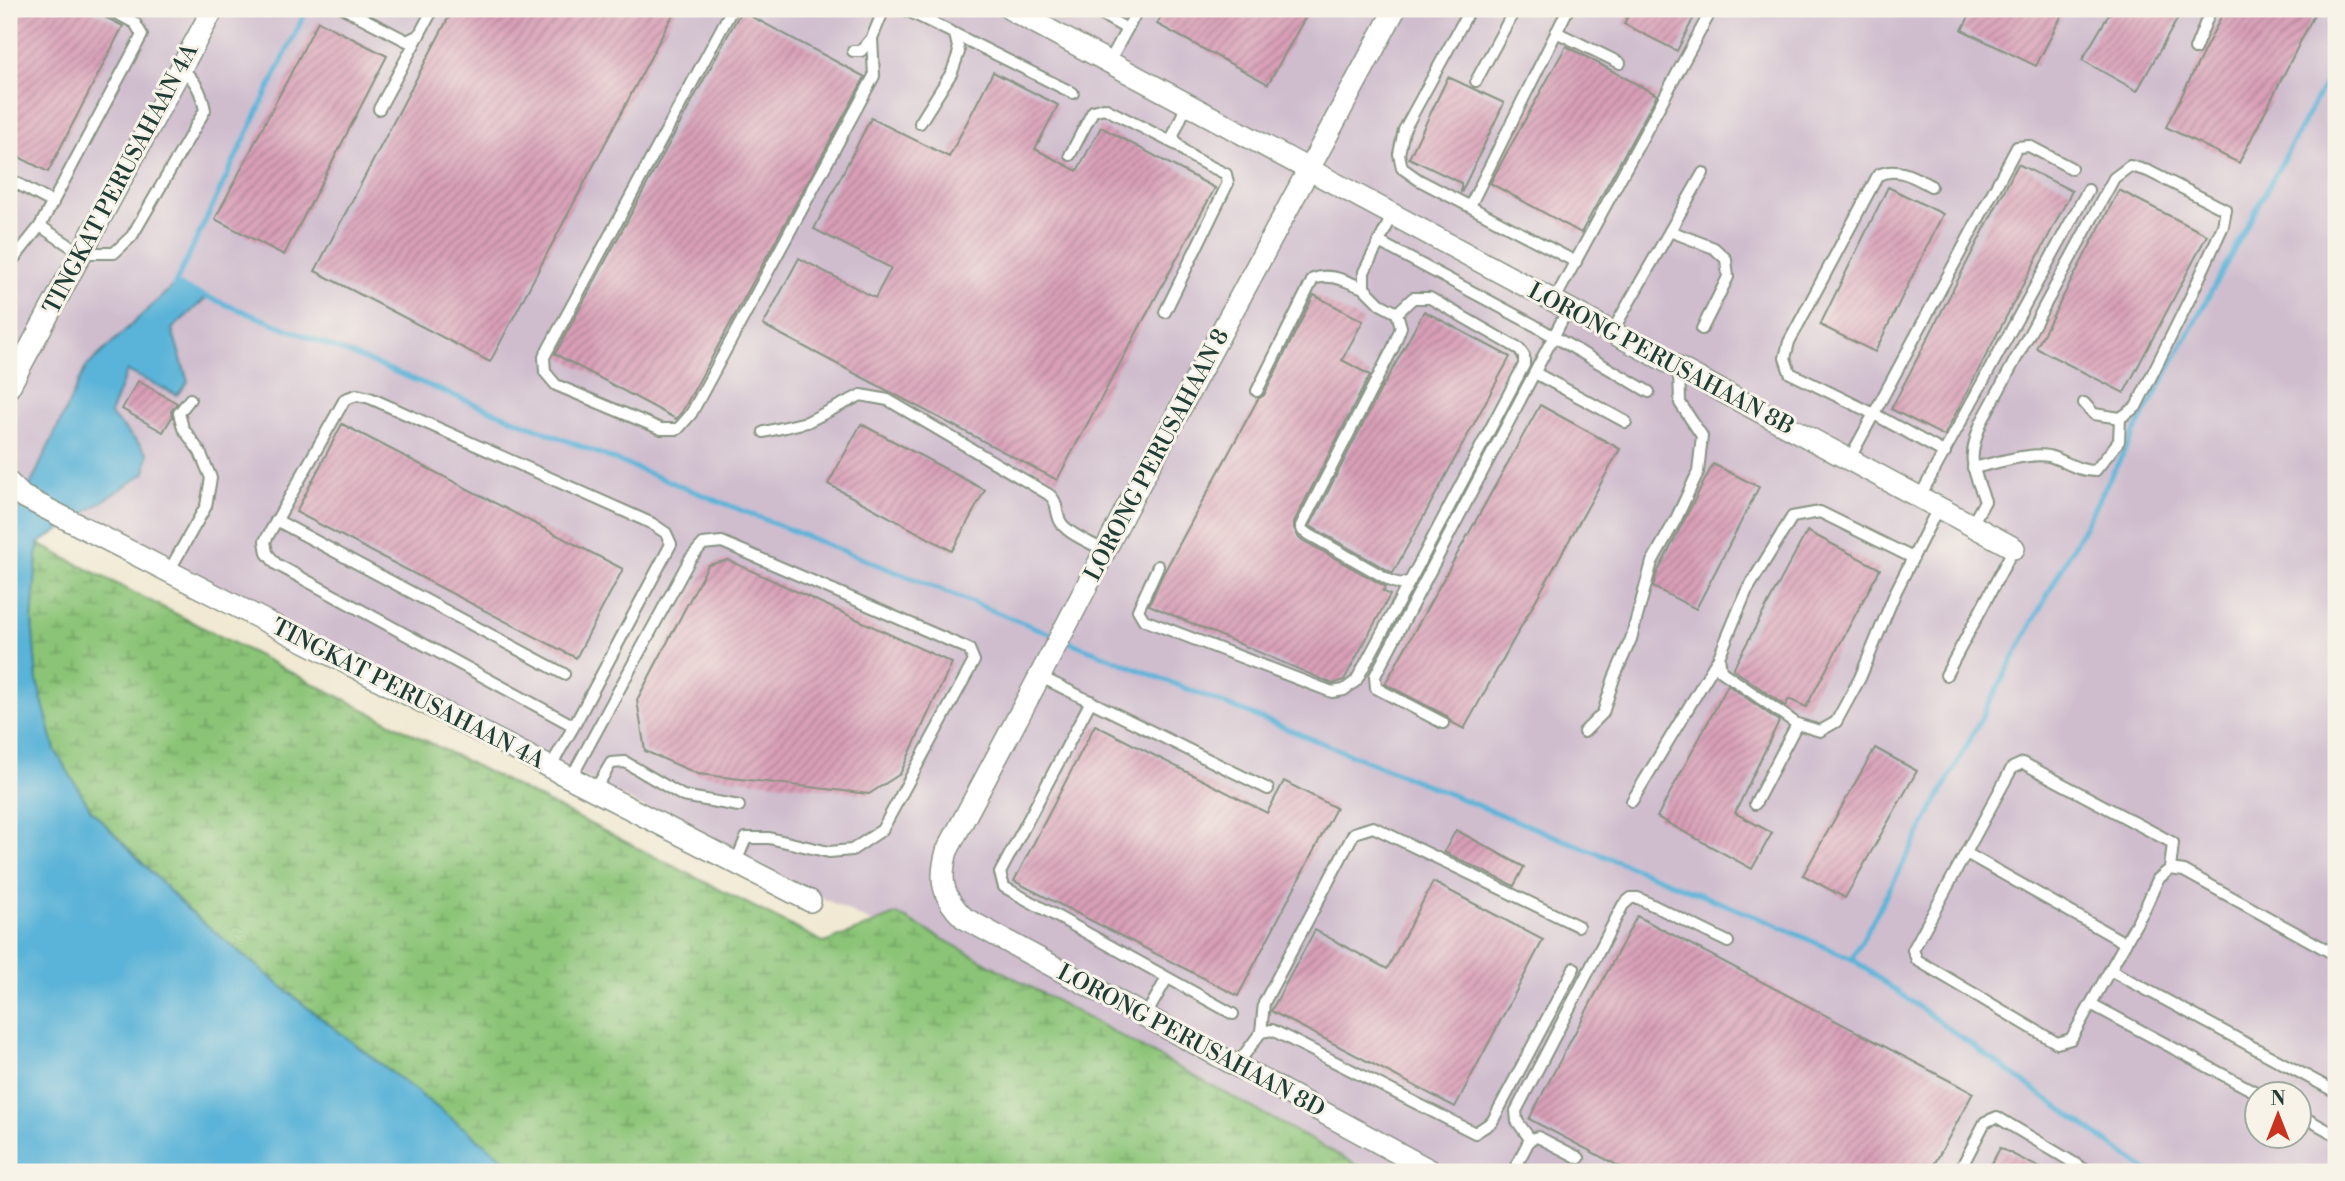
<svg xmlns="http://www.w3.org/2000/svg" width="2345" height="1181" font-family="'Libre Bodoni',serif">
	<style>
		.industrial { fill: #cfbdce; fill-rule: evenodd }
		.wetland { fill: url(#wetland-marsh); stroke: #558056; stroke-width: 2 }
		.water { fill: #5ab3d8; stroke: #3c7886; stroke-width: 2 }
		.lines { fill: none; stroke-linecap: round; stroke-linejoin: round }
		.stream { stroke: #5ab3d8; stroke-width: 5 }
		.building { fill: url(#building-hatch) }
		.service-casing { stroke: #889384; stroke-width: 14 }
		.minor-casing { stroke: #889384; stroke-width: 24 }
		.service { stroke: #fff; stroke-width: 10 }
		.minor { stroke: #fff; stroke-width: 21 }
		.labels { text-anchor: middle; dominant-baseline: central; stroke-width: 6; stroke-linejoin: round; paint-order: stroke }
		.street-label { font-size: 23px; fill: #1f3d34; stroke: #f7f3e8 }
	</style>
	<defs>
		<pattern id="wetland-marsh" width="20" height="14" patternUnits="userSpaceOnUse" patternTransform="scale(1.75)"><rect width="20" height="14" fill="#8bc477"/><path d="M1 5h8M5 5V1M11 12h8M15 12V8" fill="none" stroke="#71a062"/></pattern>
		<pattern id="building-hatch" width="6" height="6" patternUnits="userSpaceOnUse" patternTransform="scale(1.75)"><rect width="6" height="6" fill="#d99fb7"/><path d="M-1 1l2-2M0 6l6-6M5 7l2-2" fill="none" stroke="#af8396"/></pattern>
	</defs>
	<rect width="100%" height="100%" fill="#f7f3e8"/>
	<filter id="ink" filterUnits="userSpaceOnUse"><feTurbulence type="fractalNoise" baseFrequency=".0143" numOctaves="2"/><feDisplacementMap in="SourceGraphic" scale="14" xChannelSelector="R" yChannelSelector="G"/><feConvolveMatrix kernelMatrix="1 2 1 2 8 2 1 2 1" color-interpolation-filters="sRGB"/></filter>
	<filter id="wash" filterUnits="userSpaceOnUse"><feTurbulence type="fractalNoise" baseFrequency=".00686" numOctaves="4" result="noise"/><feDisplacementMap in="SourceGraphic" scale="28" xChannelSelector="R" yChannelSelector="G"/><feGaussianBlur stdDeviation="1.57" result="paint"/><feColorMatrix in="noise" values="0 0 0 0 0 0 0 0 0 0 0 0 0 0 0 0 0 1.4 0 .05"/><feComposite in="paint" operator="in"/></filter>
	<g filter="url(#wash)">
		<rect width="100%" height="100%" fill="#f1e9d3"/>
		<path class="industrial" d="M9 9H2336V1172H1367L9 488ZM2258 1094H2300V1136H2258Z"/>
		<polygon class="wetland" points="38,544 825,943 897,914 1370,1172 521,1172 304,1005 187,909 91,810 55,750 37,681 32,620"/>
		<polygon class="water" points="175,284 207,297 172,329 188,382 177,395 127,371 110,414 148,453 145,473 38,544 32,620 37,681 55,750 91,810 187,909 304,1005 521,1172 9,1172 9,530 86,367"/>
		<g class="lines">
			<g class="stream">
				<polyline points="175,284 1056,636"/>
				<polyline points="174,286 307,9"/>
				<polyline points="1065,640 1774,924 1852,959 2139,424 2336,63"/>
				<polyline points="1852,959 2149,1172"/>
			</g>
		</g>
		<g id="blocks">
			<g class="building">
				<polygon points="9,9 89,9 123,26 48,172 9,152"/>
				<polygon points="453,9 676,9 490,362 315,271"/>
				<polygon points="1165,9 1310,9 1268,84 1157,24"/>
				<polygon points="1631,9 1698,9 1677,51 1624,24"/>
				<polygon points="1973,9 2065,9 2036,66 1962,30"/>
				<polygon points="2112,9 2183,9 2137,91 2082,60"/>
				<polygon points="2225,9 2317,9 2239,163 2166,127"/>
				<polygon points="741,11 865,77 682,412 676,419 555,354"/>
				<polygon points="318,21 387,56 284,255 215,219"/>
				<polygon points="1566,46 1657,95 1581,233 1490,183"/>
				<polygon points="993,72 1058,105 1035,149 1077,171 1101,127 1215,188 1057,480 763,325 799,258 875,298 891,268 814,229 871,118 949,157"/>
				<polygon points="1448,77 1504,103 1461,193 1461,183 1409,158"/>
				<polygon points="2018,164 2072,191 1944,436 1891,409"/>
				<polygon points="1888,187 1943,214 1875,352 1820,325"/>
				<polygon points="2119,190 2207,235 2124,393 2036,348"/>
				<polygon points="1314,295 1363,321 1342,360 1370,375 1294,522 1294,528 1299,538 1386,587 1383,591 1390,595 1344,680 1333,684 1149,605 1161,578 1258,399 1264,395"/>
				<polygon points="1424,311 1510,357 1393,573 1310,526 1384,383 1385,383"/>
				<polygon points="138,381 177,403 171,411 172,417 163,432 122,409"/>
				<polygon points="1540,405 1620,449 1464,729 1451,722 1447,716 1385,684"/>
				<polygon points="342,424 623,569 576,658 296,512"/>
				<polygon points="861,424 985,490 952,551 828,484"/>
				<polygon points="1713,464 1759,487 1696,609 1653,587 1657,573"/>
				<polygon points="1807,531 1880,569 1806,707 1789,699 1785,706 1733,669"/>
				<polygon points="728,560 952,663 900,774 869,794 698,774 645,751 637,700 708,565"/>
				<polygon points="1728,685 1779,721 1735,813 1772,833 1752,869 1657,817"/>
				<polygon points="1095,725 1267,813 1284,781 1336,808 1238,996 1014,881"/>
				<polygon points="1875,748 1917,771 1845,898 1803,875"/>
				<polygon points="1456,830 1524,867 1514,886 1444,852"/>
				<polygon points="1433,882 1543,940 1455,1107 1271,1011 1315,930 1387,969"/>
				<polygon points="1637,916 1973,1093 1930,1172 1630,1172 1529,1119"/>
				<polygon points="2000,1148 2048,1172 1987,1172"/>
			</g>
		</g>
	</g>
	<g filter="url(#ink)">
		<use href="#blocks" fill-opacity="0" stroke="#889384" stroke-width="2"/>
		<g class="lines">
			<defs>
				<g id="service">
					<path d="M109 9 135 23 142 35 40 226 81 253H114L132 236 205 110C201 91 196 81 181 68"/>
					<polyline points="345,9 407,41 419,35 433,9"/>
					<polyline points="732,9 544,357 545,372 556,385 661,429 678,429 691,414 874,76 872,38"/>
					<polyline points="904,9 955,34 959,52 952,72 920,123"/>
					<polyline points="1092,9 1127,29"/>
					<polyline points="1470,9 1404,130 1399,154 1402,168 1419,180 1576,262"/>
					<polyline points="1556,32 1620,63"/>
					<polyline points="955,34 1073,93"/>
					<polyline points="2195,49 2211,9"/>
					<polyline points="853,51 861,51 872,38 884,9"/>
					<polyline points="1109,62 1138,9"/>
					<polyline points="1476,81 1515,9"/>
					<polyline points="379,109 419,35"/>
					<polyline points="1070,155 1093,111 1104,108 1177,145"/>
					<polyline points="9,179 53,203"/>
					<path d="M1931 186C1914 177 1897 166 1878 175L1789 342 1785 358 1790 373 1874 414 1945 453"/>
					<polyline points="1470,206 1568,9"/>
					<polyline points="1393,214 1364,272 1364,288 1380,304 1397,313 1401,327 1393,348 1301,526 1303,531 1393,582 1402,584 1410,581 1524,365 1524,356 1519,349 1430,298 1413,298 1397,313"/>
					<polyline points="1670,231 1714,248 1726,259 1728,277 1702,329"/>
					<polyline points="1379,242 1534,325 1649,392"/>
					<polyline points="9,265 40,226"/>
					<polyline points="1554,301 1712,9"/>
					<path d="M1165 312 1228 183 1226 174C1207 164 1181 156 1173 136L1187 104"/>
					<polyline points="1612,332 1703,173"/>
					<polyline points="1535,373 1626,422"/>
					<path d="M1257 391 1313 279C1330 272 1347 282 1364 288"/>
					<path d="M764 432 807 422 861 395 888 400 1048 494C1060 502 1054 514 1062 524 1071 536 1092 543 1105 551"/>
					<polyline points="1849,460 2017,147 2029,146 2071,168"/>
					<path d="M1973 468C1992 464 2030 452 2049 456 2066 461 2077 471 2095 471L2119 441 2120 418"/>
					<polyline points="1919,498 2088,190"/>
					<polyline points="276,520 564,674"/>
					<path d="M1971 526 1985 501C1972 465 1967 460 1981 423L2114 178 2130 166 2148 171 2226 210 2223 226 2190 298 2136 407 2120 418 2094 414 2084 403"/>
					<polyline points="1913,558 1820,512 1792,517 1746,592 1719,657 1721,671 1797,724 1820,731 1836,722 1860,678 1896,591 1938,508"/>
					<polyline points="1158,566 1138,610 1144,620 1332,692 1344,690 1356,681 1410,581"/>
					<polyline points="169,571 206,506 211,478 200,452 183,428 179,413 190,399"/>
					<polyline points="1946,675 2014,548"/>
					<polyline points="1039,676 1268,789"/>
					<polyline points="1091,701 1000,873 1004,887 1233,1014"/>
					<polyline points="1443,723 1376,688 1375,676 1568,309"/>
					<polyline points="1584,732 1603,713 1614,678 1631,639 1652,562 1676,519 1698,472 1702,436 1680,403 1679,369"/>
					<polyline points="550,767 574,726 671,544 666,533 651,523 370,398 357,395 345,399 265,541 267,553 276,564 574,726"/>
					<polyline points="571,778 690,559 703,544 722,542 969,649 974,661 882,830 852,850 829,852 769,838 746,838 736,862"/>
					<polyline points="595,790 611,763 625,762 683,796 739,806"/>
					<polyline points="1632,801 1719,657"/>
					<polyline points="1755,804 1797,724"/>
					<polyline points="1966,853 2125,943"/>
					<polyline points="2170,869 2173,843 2023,763 2012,768 1913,950 1917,960 2057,1043 2071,1039 2145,908 2158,879 2170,869 2184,871 2336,955"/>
					<polyline points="2110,970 2336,1092"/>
					<polyline points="2091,1004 2259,1094"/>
					<polyline points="1145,1017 1167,978"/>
					<polyline points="1261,1032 1264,1003 1354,833 1373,827 1578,926"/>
					<polyline points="1236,1066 1261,1032 1272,1030 1475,1133 1492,1122 1574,968"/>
					<polyline points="2300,1115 2336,1135"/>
					<polyline points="1530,1139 1517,1121 1516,1111 1623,905 1631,898 1638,898 1728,942"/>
					<polyline points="1513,1172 1530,1139 1538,1137 1579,1158"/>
					<polyline points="1959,1172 1985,1122 1997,1117 2089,1172"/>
				</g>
				<g id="minor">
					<polyline points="1010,9 2014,548"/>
					<path d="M1395 9 1124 513C1067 627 1006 739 947 851 939 880 942 897 964 918L1433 1172"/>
					<polyline points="9,387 213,9"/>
					<polyline points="9,483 22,496 810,901"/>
				</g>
			</defs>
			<use href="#service" class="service-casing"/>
			<use href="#minor" class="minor-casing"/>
			<use href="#service" class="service"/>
			<use href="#minor" class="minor"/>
		</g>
	</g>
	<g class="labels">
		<g class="street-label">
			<text transform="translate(121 179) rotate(-62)">TINGKAT PERUSAHAAN 4A</text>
			<text transform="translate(1661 359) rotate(28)">LORONG PERUSAHAAN 8B</text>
			<text transform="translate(1157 455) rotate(-62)">LORONG PERUSAHAAN 8</text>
			<text transform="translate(408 694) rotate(27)">TINGKAT PERUSAHAAN 4A</text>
			<text transform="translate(1191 1041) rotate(28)">LORONG PERUSAHAAN 8D</text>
		</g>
	</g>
	<rect width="2345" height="1181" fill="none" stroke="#f7f3e8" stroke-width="35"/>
	<g transform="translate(2278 1115)"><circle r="33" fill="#f7f3e8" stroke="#a1aaa0" stroke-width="2"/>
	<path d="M0-5L12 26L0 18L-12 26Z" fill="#c8321e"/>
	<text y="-10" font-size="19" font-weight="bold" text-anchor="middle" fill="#1f3d34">N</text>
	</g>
</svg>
